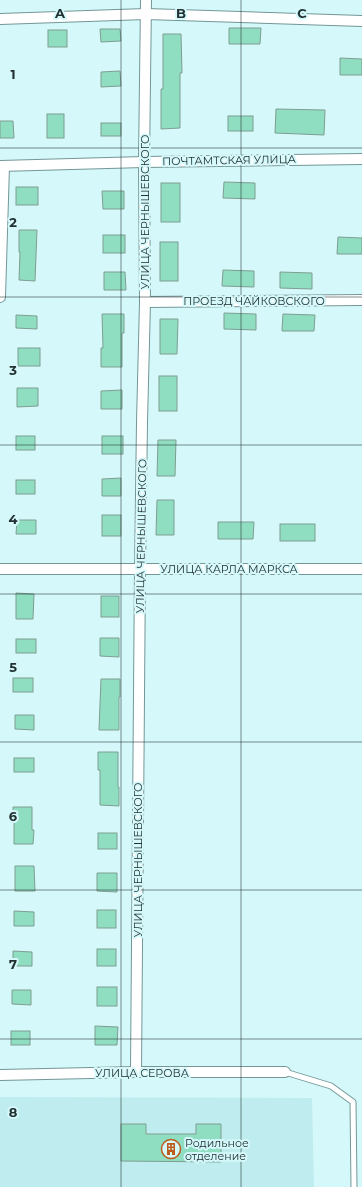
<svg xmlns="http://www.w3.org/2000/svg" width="362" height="1187" font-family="Montserrat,sans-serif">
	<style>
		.built { fill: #bfecee }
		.building { fill: #90dec2; stroke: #7f9d91 }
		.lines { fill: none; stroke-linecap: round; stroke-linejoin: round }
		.lane-casing { stroke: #749697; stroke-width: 7 }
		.street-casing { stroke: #749697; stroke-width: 12 }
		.lane { stroke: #fff; stroke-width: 5 }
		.street { stroke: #fff; stroke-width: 10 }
		.grid { fill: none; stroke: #223031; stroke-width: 1; stroke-opacity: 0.55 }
		.labels { text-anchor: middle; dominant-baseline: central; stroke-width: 4; stroke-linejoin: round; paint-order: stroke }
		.street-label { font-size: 11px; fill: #223031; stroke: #d5f9fb }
		.poi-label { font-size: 11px; fill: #223031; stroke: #d5f9fb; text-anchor: start }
		.grid-label { font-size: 13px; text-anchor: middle; font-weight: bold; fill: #223031; stroke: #d5f9fb; stroke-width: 4; stroke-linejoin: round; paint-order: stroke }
	</style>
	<rect width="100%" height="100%" fill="#d5f9fb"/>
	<polygon class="built" points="0,1097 312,1098 314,1187 0,1187"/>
	<g class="building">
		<polygon points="229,28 261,28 260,44 229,44"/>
		<polygon points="100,29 120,29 121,41 101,42"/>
		<rect x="48" y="30" width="19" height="17"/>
		<polygon points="163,34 181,34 182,73 180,73 180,128 161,129 161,89 163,89"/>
		<polygon points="340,58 362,59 362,75 340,75"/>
		<polygon points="120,71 121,86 101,87 101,72"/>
		<polygon points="276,109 325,110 324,135 275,133"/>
		<rect x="47" y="114" width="17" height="24"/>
		<rect x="228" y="116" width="25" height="15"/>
		<polygon points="0,121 13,121 14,138 0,138"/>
		<rect x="101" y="123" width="20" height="13"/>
		<polygon points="224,182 255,183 255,199 223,198"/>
		<rect x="161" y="183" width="19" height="39"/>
		<rect x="16" y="187" width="22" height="18"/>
		<polygon points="102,191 124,191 124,209 103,209"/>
		<polygon points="19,230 37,230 35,281 19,280 20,252 19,252"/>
		<rect x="103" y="235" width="22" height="18"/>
		<polygon points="338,237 362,238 362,254 337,254"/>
		<rect x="160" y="242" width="18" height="39"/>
		<polygon points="223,270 254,271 254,287 222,286"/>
		<polygon points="104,272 125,272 126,290 104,290"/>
		<polygon points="280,272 312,273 312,289 280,288"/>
		<polygon points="224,313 256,314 256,330 224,329"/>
		<polygon points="102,314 124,314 124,333 122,333 122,367 101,367 101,348 103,348"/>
		<polygon points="283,314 315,315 314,331 282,331"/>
		<polygon points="16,315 37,316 37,329 16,328"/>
		<polygon points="160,319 178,319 177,354 160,354"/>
		<rect x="18" y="348" width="22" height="18"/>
		<rect x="159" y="376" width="18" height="35"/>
		<polygon points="17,388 38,388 38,406 17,407"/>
		<polygon points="122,390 122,409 101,409 101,391"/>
		<rect x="16" y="436" width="19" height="14"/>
		<rect x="102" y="436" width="21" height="18"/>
		<polygon points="158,440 176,440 175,476 157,476"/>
		<polygon points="121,478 121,496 102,496 102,479"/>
		<rect x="16" y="480" width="19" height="14"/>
		<polygon points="157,500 174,500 174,535 156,535"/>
		<rect x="102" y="515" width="19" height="21"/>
		<polygon points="17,520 36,520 36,534 16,534"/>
		<polygon points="218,522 254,522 253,539 218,539"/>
		<rect x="280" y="524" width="35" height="17"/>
		<polygon points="16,593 34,594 33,619 16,619"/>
		<rect x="101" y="596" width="18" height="21"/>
		<polygon points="100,638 119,638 119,657 100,656"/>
		<rect x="16" y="639" width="20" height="14"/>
		<rect x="13" y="678" width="20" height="14"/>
		<polygon points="101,679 120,679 120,697 119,697 119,730 99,730"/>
		<polygon points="15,715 34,715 34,730 15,729"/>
		<polygon points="98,752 118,752 118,787 119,787 119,806 100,805 100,770 98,770"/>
		<rect x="14" y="758" width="20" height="14"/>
		<polygon points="13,807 32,807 32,830 34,830 33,844 14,844 14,821 13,821"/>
		<rect x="98" y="833" width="19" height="16"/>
		<polygon points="15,866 34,866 35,891 15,891"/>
		<polygon points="97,873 117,873 117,892 97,891"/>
		<rect x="97" y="910" width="19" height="18"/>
		<polygon points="14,911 34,912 34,926 14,926"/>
		<rect x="97" y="949" width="19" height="17"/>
		<polygon points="13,951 32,952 32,966 13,966"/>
		<rect x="97" y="987" width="20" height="19"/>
		<polygon points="12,990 31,990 31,1005 12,1004"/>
		<polygon points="95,1026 118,1027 117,1045 95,1045"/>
		<rect x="11" y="1031" width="19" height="14"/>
		<polygon points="121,1124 146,1124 146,1134 196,1134 196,1124 221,1124 221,1162 121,1161"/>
	</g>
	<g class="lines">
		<defs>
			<polyline id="lane" points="285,1072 331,1086 353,1102 354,1187"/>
			<g id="street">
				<polyline points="0,19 146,14 362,21"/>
				<polyline points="0,166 144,162 362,159"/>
				<polyline points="0,297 4,166"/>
				<polyline points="145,302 362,300"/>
				<polyline points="0,569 362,569"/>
				<polyline points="136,1072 140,569 142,422 145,302 144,162 146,0"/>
				<polyline points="0,1075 136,1072 285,1072"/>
			</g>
		</defs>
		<use href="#lane" class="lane-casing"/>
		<use href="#street" class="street-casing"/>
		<use href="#lane" class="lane"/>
		<use href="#street" class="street"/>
	</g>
	<path class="grid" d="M121 0V1187M241 0V1187M0 148H362M0 297H362M0 445H362M0 594H362M0 742H362M0 890H362M0 1039H362"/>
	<defs>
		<symbol id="building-ring" viewBox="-11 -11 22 22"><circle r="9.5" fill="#d5f9fb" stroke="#bc5b1c" stroke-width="1.5"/><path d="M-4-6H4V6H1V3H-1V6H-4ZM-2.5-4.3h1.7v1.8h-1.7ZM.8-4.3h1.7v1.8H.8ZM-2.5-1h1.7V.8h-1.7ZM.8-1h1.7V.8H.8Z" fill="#bc5b1c"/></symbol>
	</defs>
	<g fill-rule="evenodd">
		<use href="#building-ring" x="160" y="1138" width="22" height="22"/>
	</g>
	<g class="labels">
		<g class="street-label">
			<text transform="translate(229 160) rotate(-1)">ПОЧТАМТСКАЯ УЛИЦА</text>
			<text transform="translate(145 212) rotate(-90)">УЛИЦА ЧЕРНЫШЕВСКОГО</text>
			<text x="254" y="301">ПРОЕЗД ЧАЙКОВСКОГО</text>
			<text transform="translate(141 536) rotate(-89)">УЛИЦА ЧЕРНЫШЕВСКОГО</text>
			<text x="229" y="569">УЛИЦА КАРЛА МАРКСА</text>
			<text transform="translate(138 860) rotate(-90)">УЛИЦА ЧЕРНЫШЕВСКОГО</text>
			<text x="142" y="1073">УЛИЦА СЕРОВА</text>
		</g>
		<g class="poi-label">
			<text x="185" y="1143">Родильное<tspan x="185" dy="13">отделение</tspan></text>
		</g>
	</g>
	<g class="grid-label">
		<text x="60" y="18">A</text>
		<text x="181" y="18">B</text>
		<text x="302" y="18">C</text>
		<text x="13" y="79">1</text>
		<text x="13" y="227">2</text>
		<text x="13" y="375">3</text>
		<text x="13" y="524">4</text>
		<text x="13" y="672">5</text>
		<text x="13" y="821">6</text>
		<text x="13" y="969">7</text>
		<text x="13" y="1117">8</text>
	</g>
</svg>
